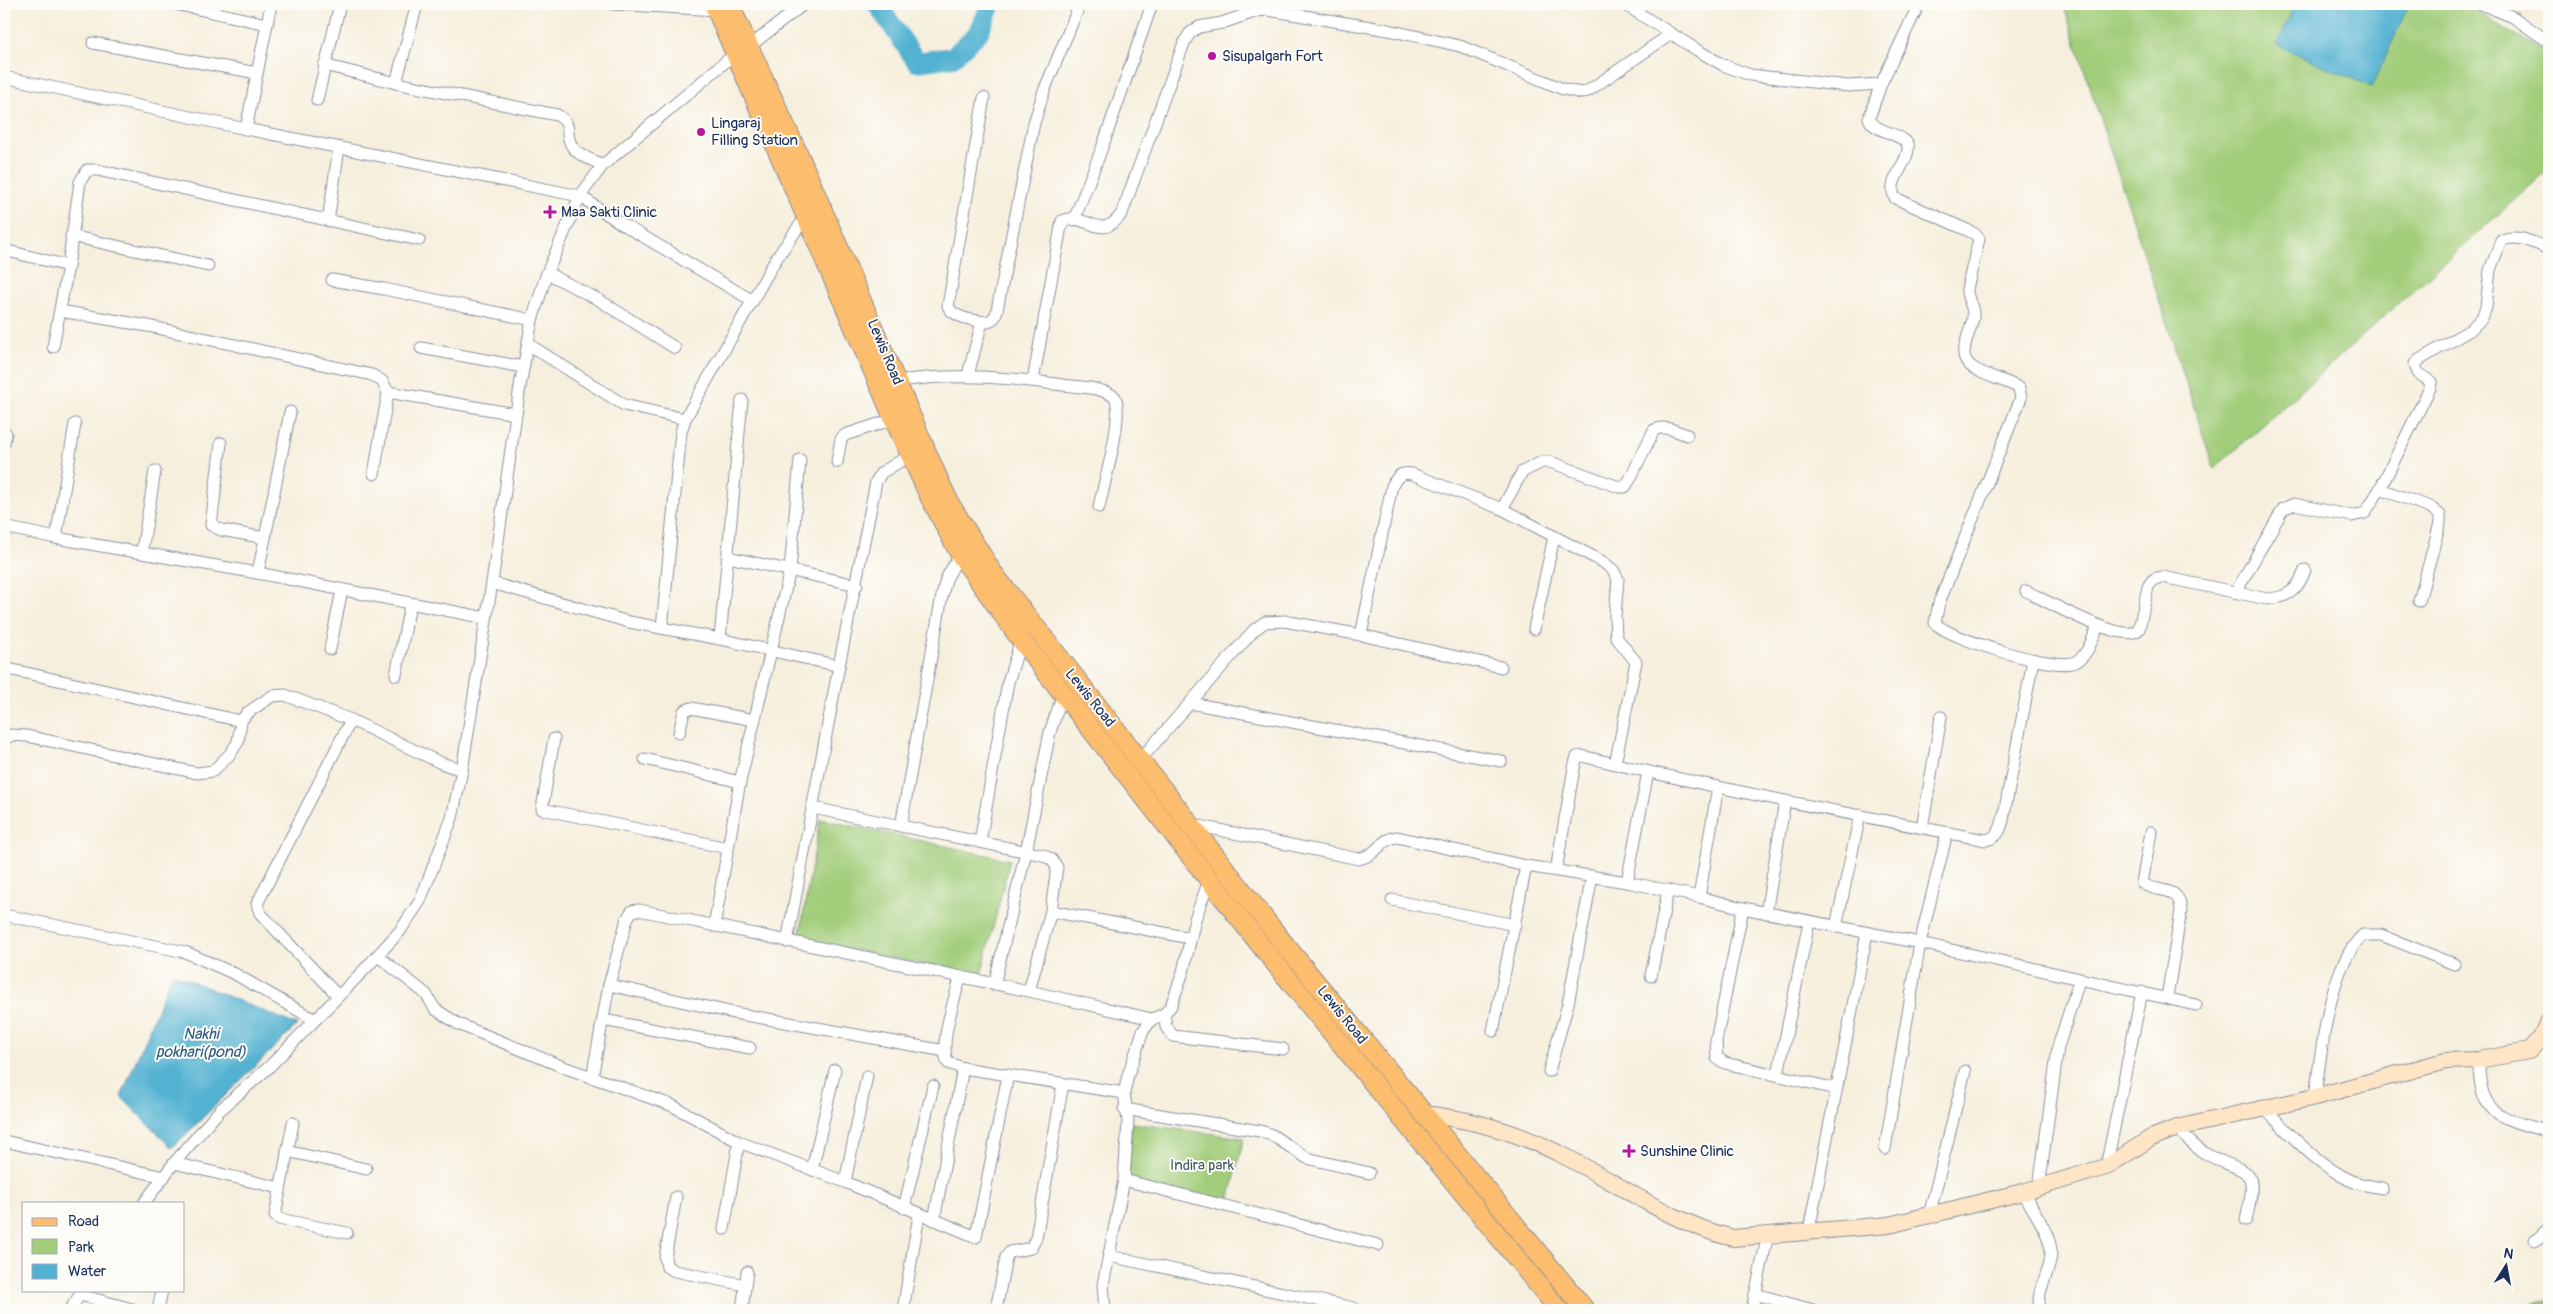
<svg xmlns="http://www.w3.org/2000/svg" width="2553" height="1314" font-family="Pangolin,sans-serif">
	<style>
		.green { fill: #a2cd7a; stroke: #5e7e6c }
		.water { fill: #53b2d2; stroke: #377098 }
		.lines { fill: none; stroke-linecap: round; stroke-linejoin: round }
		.river { stroke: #53b2d2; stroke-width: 20 }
		.street-casing { stroke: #888f9e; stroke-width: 13 }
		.secondary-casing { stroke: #888f9e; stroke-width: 18 }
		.primary-casing { stroke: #888f9e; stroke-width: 21 }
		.street { stroke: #fff; stroke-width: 11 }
		.secondary { stroke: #fee5c5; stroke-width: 16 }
		.primary { stroke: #fcbd6e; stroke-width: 19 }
		.poi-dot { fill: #b5179e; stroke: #fdfcf7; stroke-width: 2 }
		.labels { text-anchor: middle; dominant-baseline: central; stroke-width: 4; stroke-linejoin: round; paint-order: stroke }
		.poi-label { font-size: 15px; fill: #1b2f5e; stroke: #fdfcf7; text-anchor: start }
		.street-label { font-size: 15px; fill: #1b2f5e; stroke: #fdfcf7 }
		.park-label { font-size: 15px; fill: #445e66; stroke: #fdfcf7 }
		.water-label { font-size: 16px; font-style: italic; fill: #2f5d87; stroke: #fdfcf7 }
	</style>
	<rect width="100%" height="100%" fill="#fdfcf7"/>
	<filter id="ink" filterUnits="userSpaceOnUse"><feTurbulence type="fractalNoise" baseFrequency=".02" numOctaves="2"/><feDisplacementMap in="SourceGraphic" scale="10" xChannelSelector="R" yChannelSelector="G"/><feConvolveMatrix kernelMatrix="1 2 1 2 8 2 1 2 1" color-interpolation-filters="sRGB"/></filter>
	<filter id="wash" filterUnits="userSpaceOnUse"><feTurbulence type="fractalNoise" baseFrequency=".0096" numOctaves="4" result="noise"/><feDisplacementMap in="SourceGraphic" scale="20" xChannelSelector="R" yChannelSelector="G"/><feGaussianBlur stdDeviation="1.12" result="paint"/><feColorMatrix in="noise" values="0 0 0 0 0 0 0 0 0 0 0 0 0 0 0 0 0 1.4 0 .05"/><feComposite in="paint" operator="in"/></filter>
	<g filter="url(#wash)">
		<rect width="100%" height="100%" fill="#f6efdd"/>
		<g class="green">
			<polygon points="2063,4 2464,4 2549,56 2549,169 2214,469"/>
			<polygon points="820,819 1010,860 981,976 799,939"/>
			<polygon points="1131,1123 1244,1138 1228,1205 1128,1182"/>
			<polygon points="2549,1300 2549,1310 2511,1310"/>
		</g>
		<g class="water">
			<polygon points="2295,4 2409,4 2372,87 2277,45"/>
			<polygon points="172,973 297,1025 172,1148 121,1097"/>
		</g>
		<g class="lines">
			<polyline class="river" points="877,4 917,62 953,57 979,32 991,4"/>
		</g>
	</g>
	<g filter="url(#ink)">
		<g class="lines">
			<defs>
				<g id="street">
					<polyline points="175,4 267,24"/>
					<polyline points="612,4 717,10"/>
					<polyline points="1624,4 1697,50 1723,65 1750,75 1848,86 1881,84"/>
					<path d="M1919 4 1881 84 1869 118C1873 132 1899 132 1908 144 1911 162 1885 181 1895 198L1967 230 1975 234 1979 239 1967 289C1966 299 1975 307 1973 318 1971 329 1965 340 1964 352 1962 373 2004 378 2019 388L2021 398 1939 603 1935 623C1949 639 2056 671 2075 662 2088 656 2093 637 2098 626"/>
					<polyline points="2481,4 2513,17 2549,42"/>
					<polyline points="93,43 257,73"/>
					<polyline points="750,46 804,4"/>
					<path d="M324 65 396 83 557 115C575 126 563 133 572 146 578 156 593 160 603 165"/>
					<polyline points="4,77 246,129 580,196 622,224 753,301"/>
					<polyline points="396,83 417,4"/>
					<path d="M984 98 948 306C953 318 976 321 988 322L995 317 997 310 1034 123 1044 91 1080 4"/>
					<polyline points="317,100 340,4"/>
					<polyline points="246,129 271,4"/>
					<polyline points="1074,220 1102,148 1152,4"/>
					<polyline points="328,221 339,148"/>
					<polyline points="71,236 208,266"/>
					<polyline points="4,250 68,266"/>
					<polyline points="547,273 599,300 675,348"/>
					<polyline points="332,280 384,289 532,320"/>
					<polyline points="60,311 148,326 372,375 382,381 388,392 374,474"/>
					<polyline points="528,344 624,405 685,419"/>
					<polyline points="53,347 68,266 80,182 87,170 97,170 419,240"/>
					<polyline points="421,348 523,367"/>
					<polyline points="968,375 982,322"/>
					<path d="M898 381C955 373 1006 377 1063 385 1080 387 1100 387 1115 397 1124 416 1104 483 1099 507"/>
					<path d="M1033 381 1062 221C1085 210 1101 245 1122 213L1184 43 1190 33 1199 27 1222 23 1257 11 1268 10 1388 30 1460 46 1563 89 1581 93 1588 91 1671 34"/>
					<polyline points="388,392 516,414"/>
					<polyline points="4,443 6,433"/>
					<polyline points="221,443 211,525 221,530 265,538"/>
					<polyline points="837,462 841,439 845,435 894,419"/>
					<polyline points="2380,489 2430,507 2440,515 2440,523 2419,601"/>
					<path d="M1502 509 1522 472 1542 462H1550L1619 487H1625L1629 481 1654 430C1666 425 1675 431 1687 435"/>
					<polyline points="4,527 56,538 268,575 486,618"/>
					<polyline points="56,538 75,424"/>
					<polyline points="142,551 155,471"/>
					<polyline points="728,557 857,585"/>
					<polyline points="258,573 290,412"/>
					<polyline points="492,583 629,622 720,639 839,666"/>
					<path d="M2026 591C2045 600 2125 646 2139 629L2148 587C2152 579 2155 578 2163 577L2267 599C2288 598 2298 590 2305 570"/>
					<path d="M2236 592 2283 509 2294 504 2352 516 2365 513 2380 489 2430 388 2431 382 2418 373 2415 364 2419 360 2470 330 2482 318 2486 307 2490 270 2501 241C2516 233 2534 243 2549 249"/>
					<polyline points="662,628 681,432 685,419 776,259 807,215"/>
					<polyline points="1534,629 1554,537"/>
					<path d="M1361 635 1392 486C1397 476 1401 472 1412 474L1502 509 1603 562 1613 570 1618 579 1615 615 1616 637 1636 662 1615 764"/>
					<polyline points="720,639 742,400"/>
					<polyline points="330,649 342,590"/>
					<polyline points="4,668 241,721"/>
					<polyline points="396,675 410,605"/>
					<polyline points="1190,703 1501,761"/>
					<polyline points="679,733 684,711 691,708 754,720"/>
					<polyline points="554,739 542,809 728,848"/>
					<polyline points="4,741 10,735 27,736 197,773 213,771 230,754 238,742 241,721 247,713 272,696 285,695 351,720 441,763 462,770"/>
					<polyline points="645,759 740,782"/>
					<polyline points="1140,760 1254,630 1265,622 1284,621 1361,635 1501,667"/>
					<polyline points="813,808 1043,855 1051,859 1057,867 1051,911 1029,991"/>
					<path d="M1190 824 1359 859C1380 854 1379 839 1397 837L1526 866 1627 882 1699 897 1743 908 1920 943 2196 1005"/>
					<polyline points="901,826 941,601 946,579 960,554"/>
					<polyline points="1922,828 1941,717"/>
					<path d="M2151 832 2142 883C2159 895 2179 883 2181 911L2167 998"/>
					<polyline points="980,842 1008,682 1021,640"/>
					<path d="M1556 870 1575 763 1577 757 1582 756C1716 789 1851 814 1986 840 1998 837 2000 831 2003 820L2033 660"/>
					<polyline points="1627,882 1648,772"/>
					<polyline points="1699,897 1718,787"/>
					<polyline points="1392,900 1515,925"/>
					<polyline points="1743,908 1716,1041 1717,1058 1725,1063 1836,1089"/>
					<polyline points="1051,911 1190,938"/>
					<polyline points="1766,913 1785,801"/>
					<polyline points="4,915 185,952 235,974 315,1020"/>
					<polyline points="714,926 740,782 790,570 800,460"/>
					<polyline points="1836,927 1860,815"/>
					<polyline points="787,942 839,666 876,482 881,473 912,454"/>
					<polyline points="378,956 426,994 435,1009 458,1024 566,1068 671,1105 739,1142 845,1182 976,1237 1008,1075"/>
					<polyline points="1651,976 1668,890"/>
					<path d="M960 978C955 999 938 1045 948 1063L963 1068 1124 1093"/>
					<polyline points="609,985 734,1013 945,1051"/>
					<polyline points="994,985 1026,852 1050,732 1063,694"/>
					<polyline points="338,996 260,913 257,904 351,720"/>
					<polyline points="1164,1014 1166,1027 1173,1036 1283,1049"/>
					<polyline points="603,1020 750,1048"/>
					<polyline points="1493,1031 1526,866"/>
					<path d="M2478 1060C2480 1072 2479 1088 2485 1099 2496 1121 2528 1125 2549 1132"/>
					<polyline points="1549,1071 1568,1004 1592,876"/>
					<polyline points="1778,1074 1809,922"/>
					<polyline points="592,1078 609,985 627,919 632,911 639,910 1029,991 1152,1019"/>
					<path d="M2315 1097C2321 1054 2329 965 2363 935H2381L2454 964"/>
					<path d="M2264 1108C2290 1134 2318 1166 2352 1181 2361 1185 2373 1186 2382 1188"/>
					<polyline points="1124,1109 1260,1131 1272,1135 1307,1158 1369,1173"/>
					<polyline points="293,1123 275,1216 279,1219 347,1233"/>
					<path d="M2177 1128C2185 1136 2193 1146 2203 1152 2244 1177 2261 1159 2246 1220"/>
					<polyline points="4,1141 164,1177"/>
					<polyline points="1885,1149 1920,943 1947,833"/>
					<polyline points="287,1151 366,1169"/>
					<polyline points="174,1163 280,1188"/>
					<polyline points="2106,1167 2142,992"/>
					<polyline points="812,1170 835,1070"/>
					<polyline points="1124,1180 1378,1245"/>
					<polyline points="845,1182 867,1076"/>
					<polyline points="2039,1187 2058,1047 2080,978"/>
					<path d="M2023 1192C2031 1207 2052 1236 2051 1253 2051 1273 2035 1290 2040 1310"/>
					<polyline points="676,1197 665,1258 667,1267 675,1271 745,1285"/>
					<polyline points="144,1203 174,1163 220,1110 268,1068 365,969 400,931 420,901 452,818 462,770 492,583 520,386 532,320 547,273 580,196 603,165 737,52"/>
					<polyline points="904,1208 933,1086"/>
					<polyline points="1929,1216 1965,1071"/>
					<polyline points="934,1220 963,1068"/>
					<polyline points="724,1229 739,1142"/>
					<polyline points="1809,1230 1867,933"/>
					<polyline points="2535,1241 2549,1228"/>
					<polyline points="1109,1256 1354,1308"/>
					<polyline points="1755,1294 1813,1310"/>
					<polyline points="80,1295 136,1310"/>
					<polyline points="70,1310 83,1290"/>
					<polyline points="158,1310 162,1290"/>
					<polyline points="742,1310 747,1272"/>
					<polyline points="903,1310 919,1215"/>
					<polyline points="996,1310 1006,1257 1010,1252 1031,1248 1036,1238 1063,1084"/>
					<polyline points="1105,1310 1103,1285 1124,1180 1128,1121 1124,1093 1128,1075 1143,1031 1152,1019 1164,1014 1171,1006 1183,972 1195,919 1210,878"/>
					<polyline points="1752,1310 1768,1234"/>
				</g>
				<path id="secondary" d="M1423 1114C1469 1119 1517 1132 1558 1153 1616 1181 1670 1223 1733 1238L1889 1225 2023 1192 2106 1167 2151 1138 2177 1128 2315 1097 2445 1061 2478 1060 2529 1051 2541 1038 2549 1018"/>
				<g id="primary">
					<polyline points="714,4 894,419 930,497 960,554 1021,640 1266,952 1559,1310"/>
					<polyline points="729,4 800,158 939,481 951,506 992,572 1281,940 1585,1310"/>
				</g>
			</defs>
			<use href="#street" class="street-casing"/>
			<use href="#secondary" class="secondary-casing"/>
			<use href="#primary" class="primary-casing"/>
			<use href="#street" class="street"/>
			<use href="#secondary" class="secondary"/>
			<use href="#primary" class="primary"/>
		</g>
	</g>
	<g class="poi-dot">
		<circle cx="1212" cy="56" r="5"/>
		<circle cx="701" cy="132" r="5"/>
		<path d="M547.5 204.5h5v5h5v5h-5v5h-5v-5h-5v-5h5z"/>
		<path d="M1626.5 1143.5h5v5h5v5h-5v5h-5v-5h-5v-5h5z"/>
	</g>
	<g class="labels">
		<g class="poi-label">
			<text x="1222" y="56">Sisupalgarh Fort</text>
			<text x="711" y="123">Lingaraj<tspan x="711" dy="17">Filling Station</tspan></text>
			<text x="561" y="212">Maa Sakti Clinic</text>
			<text x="1640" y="1151">Sunshine Clinic</text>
		</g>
		<g class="street-label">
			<text transform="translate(885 352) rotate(67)">Lewis Road</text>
			<text transform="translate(1090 698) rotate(51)">Lewis Road</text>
			<text transform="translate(1342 1015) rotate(51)">Lewis Road</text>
		</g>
		<g class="park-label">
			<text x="1202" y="1165">Indira park</text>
		</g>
		<g class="water-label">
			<text x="201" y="1034">Nakhi<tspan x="201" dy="18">pokhari(pond)</tspan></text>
		</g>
	</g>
	<rect width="2553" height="1314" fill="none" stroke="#fdfcf7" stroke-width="20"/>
	<rect x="22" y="1202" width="162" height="90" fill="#fdfcf7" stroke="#a3aaba"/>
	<rect x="32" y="1218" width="25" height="8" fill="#fcbd6e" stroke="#a3aaba"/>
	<text x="68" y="1226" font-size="15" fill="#1b2f5e">Road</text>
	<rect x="32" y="1239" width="25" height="15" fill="#a2cd7a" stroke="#a3aaba"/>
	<text x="68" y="1252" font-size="15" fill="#1b2f5e">Park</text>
	<rect x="32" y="1264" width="25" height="15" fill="#53b2d2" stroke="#a3aaba"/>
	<text x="68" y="1276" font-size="15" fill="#1b2f5e">Water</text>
	<g transform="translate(2506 1266) rotate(11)" stroke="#fdfcf7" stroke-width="4" paint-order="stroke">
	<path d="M0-4L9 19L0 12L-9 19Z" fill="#1b2f5e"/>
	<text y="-8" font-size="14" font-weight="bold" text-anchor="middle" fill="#1b2f5e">N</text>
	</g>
</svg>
